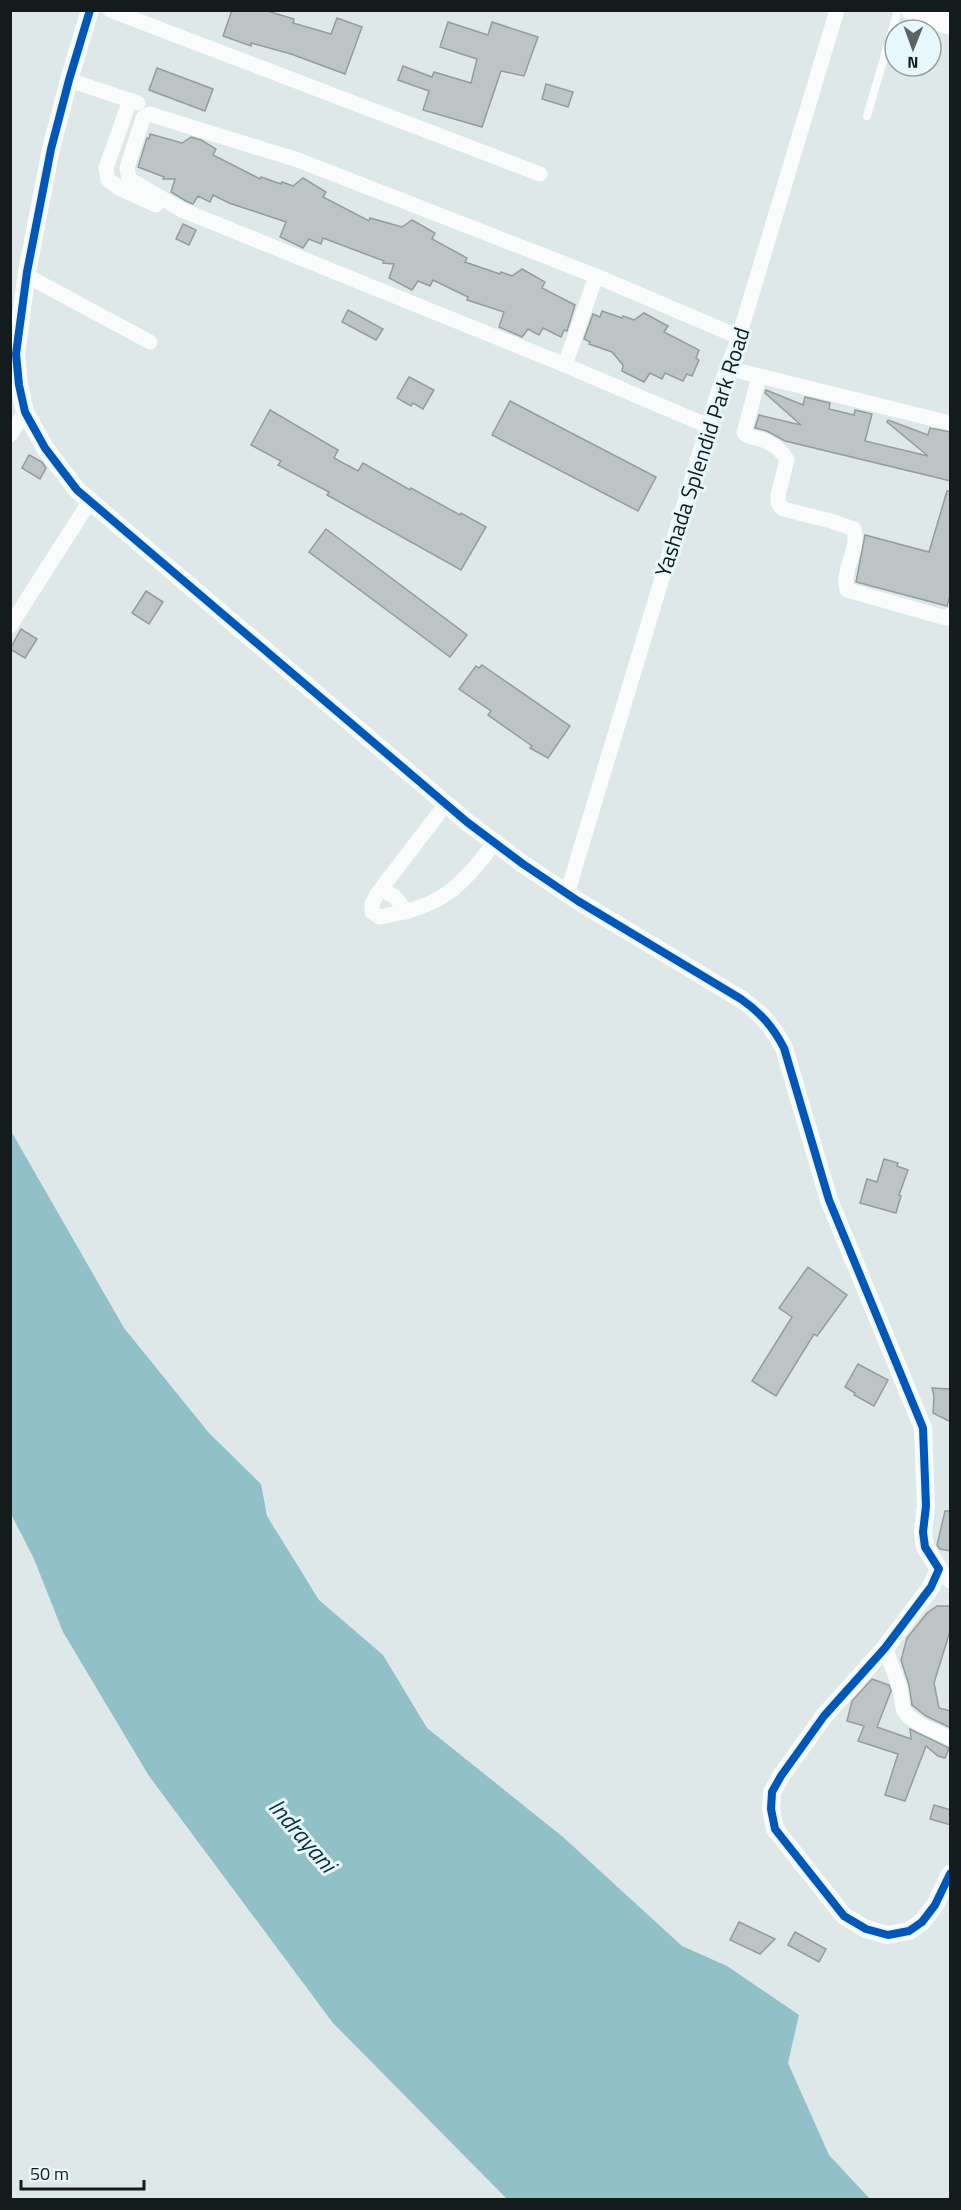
<svg xmlns="http://www.w3.org/2000/svg" width="961" height="2210" font-family="'Titillium Web',sans-serif">
	<style>
		.water { fill: #91c0c8 }
		.building { fill: #bcc4c5; stroke: #949c9d; stroke-width: 1.5 }
		.lines { fill: none; stroke-linecap: round; stroke-linejoin: round }
		.service { stroke: #fafcfc; stroke-width: 8 }
		.minor { stroke: #fafcfc; stroke-width: 15 }
		.tertiary { stroke: #fafcfc; stroke-width: 18 }
		.primary { stroke: #fafcfc; stroke-width: 22 }
		.cycleway-casing { stroke: #e6f8fb; stroke-width: 11 }
		.cycleway { stroke: #0057b8; stroke-width: 8 }
		.labels { text-anchor: middle; dominant-baseline: central; stroke-width: 6; stroke-linejoin: round; paint-order: stroke }
		.street-label { font-size: 22px; fill: #141b1c; stroke: #e6f8fb }
		.water-label { font-size: 24px; font-style: italic; fill: #0f3035; stroke: #e6f8fb }
	</style>
	<rect width="100%" height="100%" fill="#dee8e9"/>
	<polygon class="water" points="11,1131 124,1328 209,1433 261,1484 267,1516 319,1600 383,1655 427,1728 563,1837 682,1946 727,1966 799,2015 788,2063 829,2155 870,2199 507,2199 333,2023 149,1776 63,1632 34,1559 11,1514"/>
	<g class="building">
		<polygon points="232,10 264,10 294,19 293,23 331,34 337,18 362,27 345,74 291,54 251,43 251,46 223,36"/>
		<polygon points="448,22 488,35 492,22 538,37 524,76 501,71 482,127 423,110 429,91 398,80 403,66 432,77 434,72 471,83 477,59 440,47"/>
		<polygon points="157,68 213,89 205,111 149,90"/>
		<polygon points="546,84 573,92 568,107 542,99"/>
		<polygon points="150,134 182,143 191,137 201,140 216,149 213,155 260,179 261,177 281,184 282,182 293,186 303,178 326,192 323,197 369,221 370,218 402,227 412,220 435,233 432,239 467,258 465,262 500,274 501,272 512,276 522,269 545,282 542,288 575,305 567,331 564,330 561,337 543,328 539,335 528,329 522,337 499,327 504,312 467,300 468,297 433,280 430,286 418,281 412,290 389,278 394,264 383,263 384,261 323,238 321,244 309,239 303,248 280,237 286,222 229,203 213,195 210,202 198,196 193,204 186,201 171,192 175,179 163,179 164,177 138,167 147,138 149,139"/>
		<polygon points="183,224 196,230 189,245 176,239"/>
		<polygon points="348,310 383,329 376,340 342,322"/>
		<polygon points="602,311 622,318 623,316 634,320 644,313 668,326 664,332 699,350 696,358 699,360 692,376 687,374 683,381 665,373 662,379 650,373 644,382 622,371 623,365 612,352 589,344 590,342 584,339 593,314 600,317"/>
		<polygon points="409,377 434,390 423,409 413,403 411,406 397,398"/>
		<polygon points="766,390 803,405 805,397 830,403 829,409 854,415 855,410 872,414 865,441 928,456 887,422 888,420 928,435 930,428 951,432 951,481 785,441 767,431 755,428 759,415 801,425 765,393"/>
		<polygon points="510,401 656,477 638,511 492,435"/>
		<polygon points="270,410 338,450 334,458 358,471 363,463 410,490 411,488 460,515 461,513 486,527 461,570 327,495 329,492 278,465 281,461 251,445"/>
		<polygon points="29,455 42,462 46,468 40,479 22,468"/>
		<polygon points="947,491 951,491 951,592 947,606 856,582 865,535 929,552"/>
		<polygon points="326,529 467,635 450,657 309,552"/>
		<polygon points="146,591 163,602 149,624 132,613"/>
		<polygon points="21,629 37,639 25,658 10,649"/>
		<polygon points="482,665 570,726 548,758 530,748 532,746 488,715 491,711 459,689 476,666 479,668"/>
		<polygon points="884,1159 898,1163 897,1166 908,1170 899,1195 901,1196 896,1213 860,1203 867,1179 877,1182"/>
		<polygon points="808,1267 847,1295 817,1336 814,1334 776,1396 752,1381 792,1317 779,1308"/>
		<polygon points="858,1364 888,1380 874,1406 854,1395 855,1393 845,1387"/>
		<polygon points="932,1388 951,1389 951,1422 933,1413 934,1396"/>
		<polygon points="945,1511 951,1511 951,1551 940,1549 937,1545"/>
		<polygon points="937,1606 951,1606 951,1628 934,1683 939,1708 951,1711 951,1728 926,1716 912,1705 909,1685 901,1660 907,1638 927,1613"/>
		<polygon points="872,1679 889,1685 891,1691 877,1727 911,1739 910,1729 949,1748 945,1758 938,1756 926,1746 905,1801 885,1795 898,1754 858,1741 864,1726 847,1721 852,1701"/>
		<polygon points="934,1805 951,1810 951,1825 930,1819"/>
		<polygon points="739,1922 775,1939 760,1954 730,1940"/>
		<polygon points="795,1932 826,1949 819,1962 788,1945"/>
	</g>
	<g class="lines">
		<polyline class="service" points="867,116 898,10"/>
		<g class="minor">
			<polyline points="110,10 540,174"/>
			<polyline points="69,80 138,103"/>
			<polyline points="130,100 106,168 108,180 121,189 156,205"/>
			<polyline points="27,276 150,342"/>
			<polyline points="565,365 596,276"/>
			<polyline points="727,368 950,423"/>
			<path d="M759 377 744 433C750 439 756 437 763 440 773 444 782 451 787 460L778 495V503L783 509 831 521 854 529C860 550 841 569 847 590L946 618 950 615"/>
			<polyline points="708,426 565,365 182,210 129,179 127,168 143,118 149,114 298,160 596,276 739,337"/>
			<polyline points="10,435 25,412"/>
			<polyline points="10,626 90,501"/>
			<path d="M446 804 377 894 372 904V912L379 917C438 908 460 890 494 843"/>
			<polyline points="381,889 395,897 407,912"/>
			<polyline points="567,894 719,389 739,337 837,10"/>
			<polyline points="939,1569 950,1581"/>
			<polyline points="885,1648 900,1688 903,1709 909,1717 921,1725 950,1738"/>
		</g>
		<path class="tertiary" d="M90 10 69 80 51 149 27 272 16 354 19 385 25 412 45 448 77 490 467 822 523 864 578 901 741 999C761 1013 773 1027 784 1048L829 1200 923 1428 926 1506 923 1532 925 1547 939 1569 931 1587 885 1648 824 1716 781 1776 772 1792 771 1809 775 1829 844 1916 866 1929 888 1935 909 1931 922 1922 935 1905 950 1874"/>
		<polyline class="primary" points="912,10 950,24"/>
		<defs>
			<path id="cycleway" d="M90 10 69 80 51 149 27 272 16 354 19 385 25 412 45 448 77 490 467 822 523 864 578 901 741 999C761 1013 773 1027 784 1048L829 1200 923 1428 926 1506 923 1532 925 1547 939 1569 931 1587 885 1648 824 1716 781 1776 772 1792 771 1809 775 1829 844 1916 866 1929 888 1935 909 1931 922 1922 935 1905 950 1874"/>
		</defs>
		<use href="#cycleway" class="cycleway-casing"/>
		<use href="#cycleway" class="cycleway"/>
	</g>
	<g class="labels">
		<g class="street-label">
			<text transform="translate(702 452) rotate(-72)">Yashada Splendid Park Road</text>
		</g>
		<g class="water-label">
			<text transform="translate(303 1835) rotate(49)">Indrayani</text>
		</g>
	</g>
	<rect width="961" height="2210" fill="none" stroke="#141b1c" stroke-width="24"/>
	<g transform="translate(913 48) rotate(181)"><circle r="28" fill="#e6f8fb" stroke="#92a0a2" stroke-width="1.5"/>
	<path d="M0-4.5L10 22L0 15L-10 22Z" fill="#5b6364"/>
	<text y="-9" font-size="16" font-weight="bold" text-anchor="middle" fill="#141b1c">N</text>
	</g>
	<path d="M21 2180v9h123v-9" fill="none" stroke="#141b1c" stroke-width="3"/>
	<text x="30" y="2180" font-size="18" fill="#141b1c" stroke="#e6f8fb" stroke-width="4.5" paint-order="stroke">50 m</text>
</svg>
